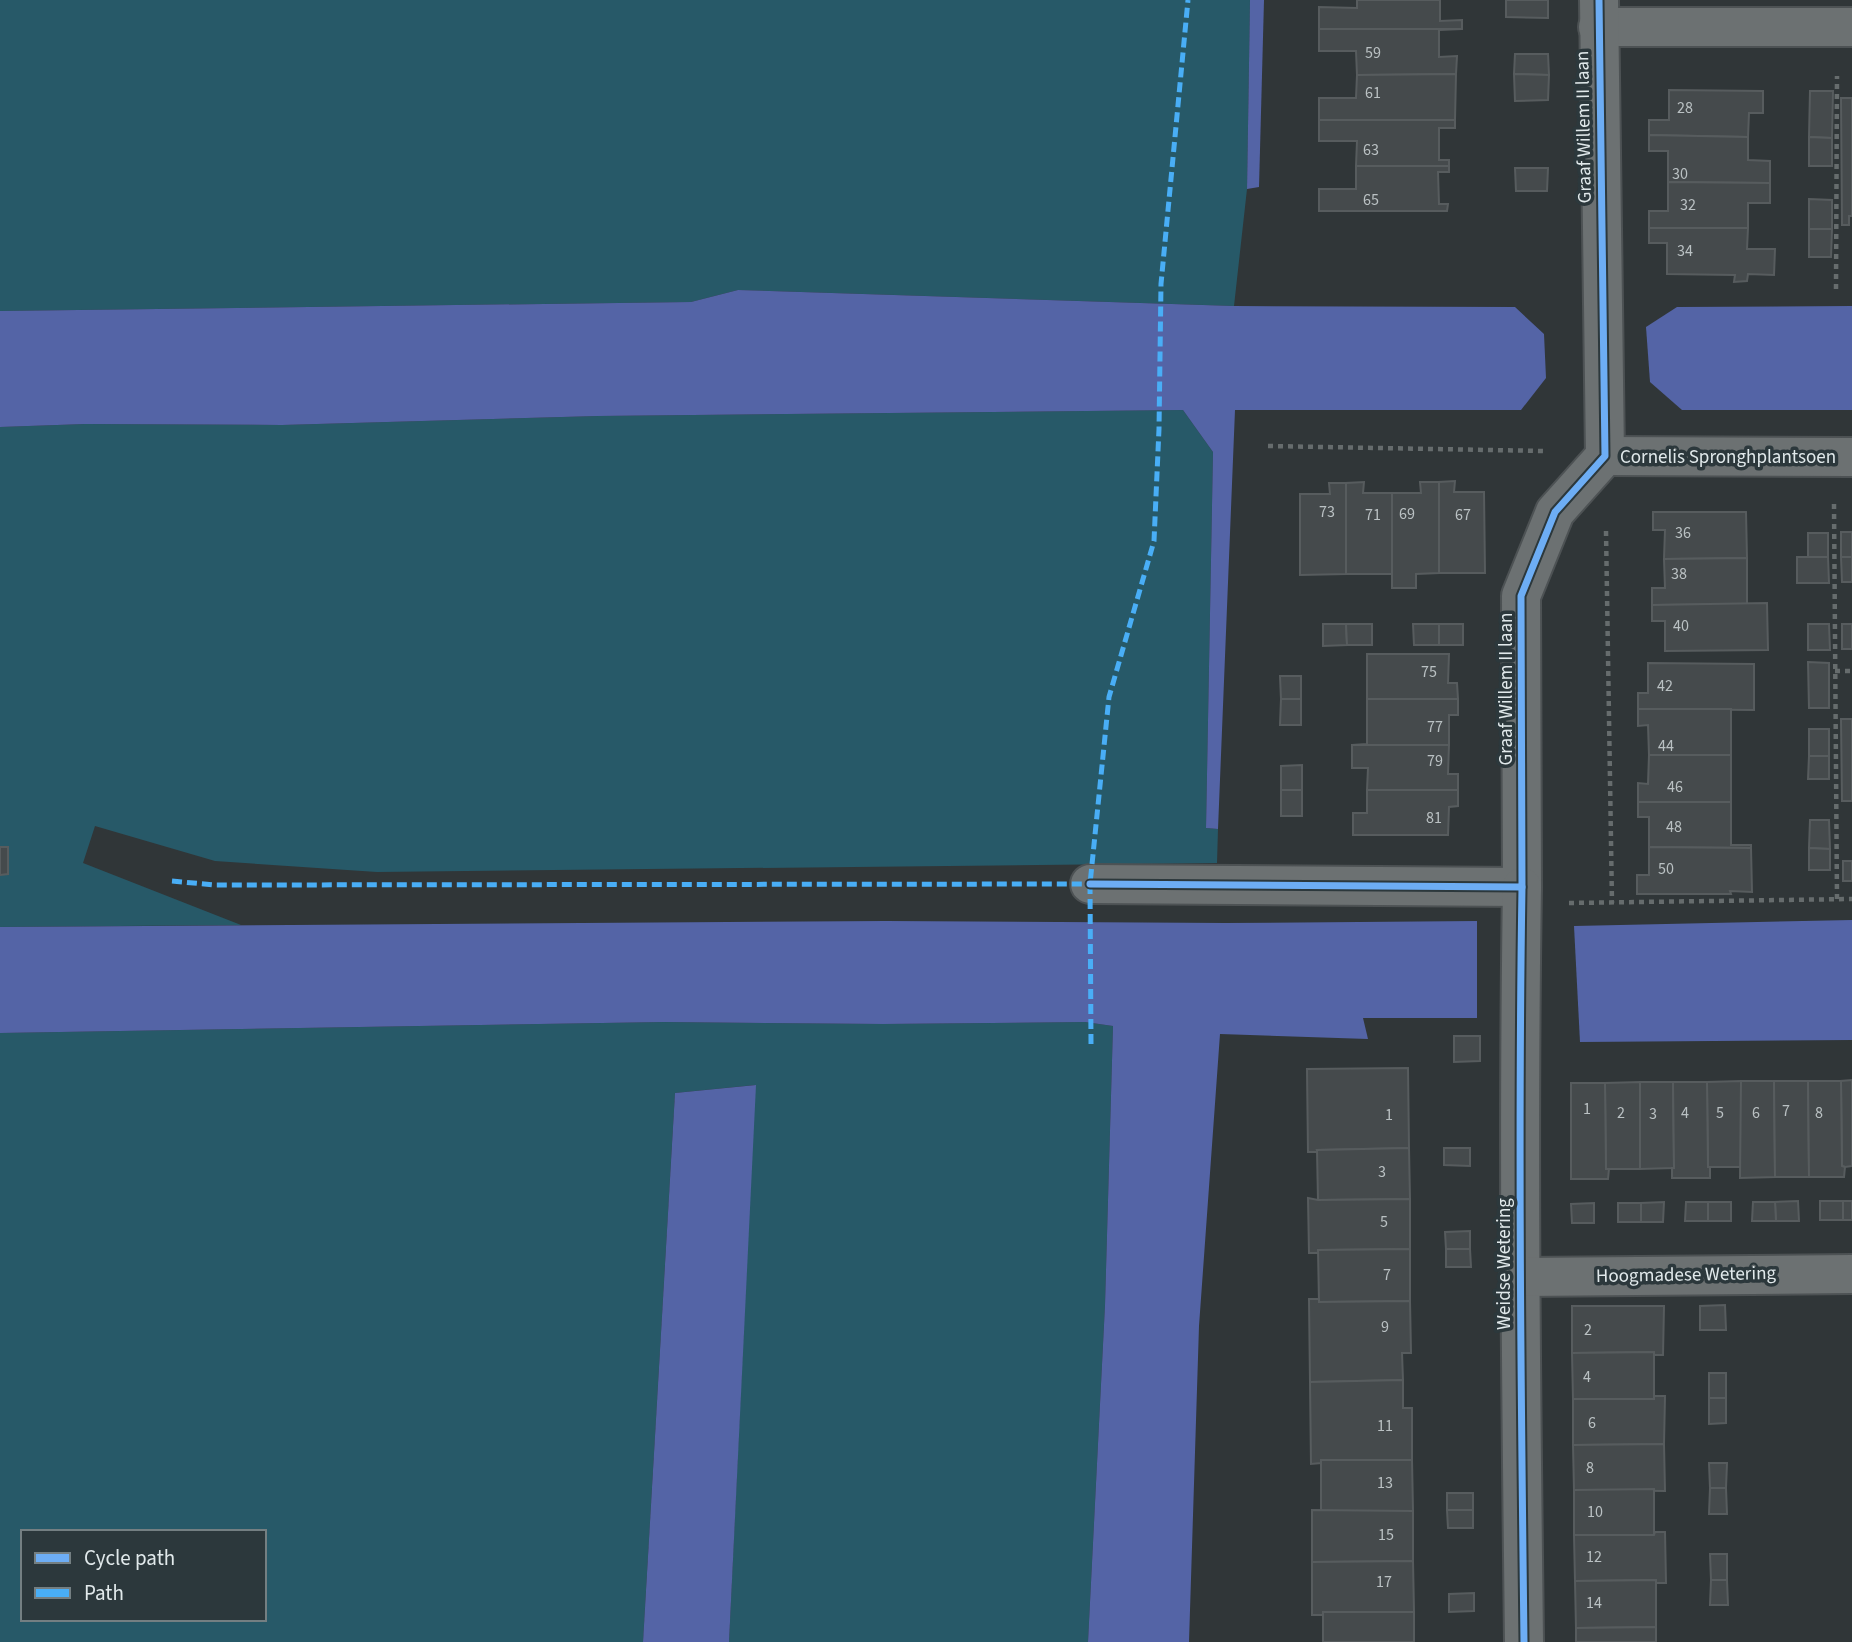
<svg xmlns="http://www.w3.org/2000/svg" width="1852" height="1642" font-family="'Source Sans 3',sans-serif">
	<style>
		.green { fill: #275968; fill-rule: evenodd }
		.water { fill: #5464a6 }
		.building { fill: #454a4c; stroke: #575c5e; stroke-width: 2 }
		.lines { fill: none; stroke-linecap: round; stroke-linejoin: round }
		.minor-casing { stroke: #4d5254; stroke-width: 42 }
		.path { stroke: #666c6d; stroke-width: 4.5; stroke-dasharray: 5 5; stroke-linecap: butt }
		.minor { stroke: #6c7172; stroke-width: 38 }
		.quiet { stroke: #49aef6; stroke-width: 5; stroke-dasharray: 10 5; stroke-linecap: butt }
		.cycleway-casing { stroke: #2c383c; stroke-width: 11 }
		.cycleway { stroke: #6dadf4; stroke-width: 7 }
		.labels { text-anchor: middle; dominant-baseline: central; stroke-width: 7; stroke-linejoin: round; paint-order: stroke }
		.number-label { font-size: 16px; fill: #bac1c3 }
		.street-label { font-size: 19px; fill: #e1e9eb; stroke: #2c383c }
	</style>
	<rect width="100%" height="100%" fill="#303638"/>
	<g class="green">
		<polygon points="0,0 1250,0 1247,189 1234,306 738,290 691,302 0,311"/>
		<polygon points="1183,410 1213,452 1206,828 1218,829 1217,863 377,872 215,861 95,826 83,863 241,925 0,927 0,427 85,424 282,425 598,416"/>
		<path d="M664 1022 883 1024 1085 1022 1113 1026 1105 1305 1088 1642H729L755 1085 675 1093 643 1642H0V1033ZM23 1532H264V1619H23Z"/>
	</g>
	<g class="water">
		<polygon points="1250,0 1264,0 1259,187 1247,189"/>
		<polygon points="738,290 1234,306 1515,307 1544,334 1546,378 1521,410 1235,410 1218,829 1206,828 1213,452 1183,410 598,416 282,425 85,424 0,427 0,311 691,302"/>
		<polygon points="1852,306 1852,410 1682,410 1650,382 1646,327 1677,307"/>
		<polygon points="1852,920 1852,1040 1580,1042 1574,926"/>
		<polygon points="886,921 1225,923 1477,921 1477,1018 1363,1018 1368,1039 1220,1034 1199,1326 1189,1642 1088,1642 1105,1305 1113,1026 1085,1022 883,1024 664,1022 0,1033 0,927"/>
		<polygon points="756,1085 729,1642 643,1642 675,1093"/>
	</g>
	<g class="building">
		<polygon points="1357,0 1440,0 1440,21 1462,20 1462,29 1319,29 1319,7 1357,8"/>
		<polygon points="1506,0 1548,0 1548,18 1506,17"/>
		<polygon points="1319,29 1462,29 1439,30 1439,57 1457,56 1456,74 1357,75 1356,51 1319,51"/>
		<polygon points="1515,54 1548,54 1549,75 1514,74"/>
		<polygon points="1456,74 1455,120 1319,120 1319,98 1356,98 1357,75"/>
		<polygon points="1514,74 1549,75 1548,100 1515,101"/>
		<polygon points="1669,90 1763,91 1763,113 1749,113 1748,137 1649,135 1649,120 1669,120"/>
		<polygon points="1810,91 1833,91 1832,138 1809,137"/>
		<polygon points="1841,98 1852,98 1852,216 1849,216 1849,225 1842,225"/>
		<polygon points="1319,120 1455,120 1455,128 1439,128 1439,160 1449,160 1449,166 1356,166 1357,141 1319,141"/>
		<polygon points="1649,135 1748,137 1748,160 1770,161 1770,183 1668,182 1668,151 1649,151"/>
		<polygon points="1809,137 1832,138 1832,166 1809,166"/>
		<polygon points="1356,166 1449,166 1449,172 1438,172 1439,204 1448,204 1447,211 1319,211 1319,189 1356,189"/>
		<polygon points="1515,168 1548,168 1547,191 1516,191"/>
		<polygon points="1668,182 1770,183 1770,203 1748,203 1748,228 1649,228 1649,211 1668,211"/>
		<polygon points="1809,199 1832,200 1832,229 1809,229"/>
		<polygon points="1649,228 1748,228 1747,249 1775,249 1774,275 1748,274 1747,281 1734,282 1735,275 1667,274 1667,243 1649,243"/>
		<polygon points="1809,229 1832,229 1831,257 1809,257"/>
		<polygon points="1455,481 1454,492 1484,492 1485,573 1439,573 1439,482"/>
		<polygon points="1364,482 1363,493 1392,493 1392,574 1346,574 1346,483"/>
		<polygon points="1420,482 1439,482 1439,573 1416,574 1416,588 1392,588 1392,493 1421,493"/>
		<polygon points="1329,483 1346,483 1346,574 1300,575 1300,494 1330,494"/>
		<polygon points="1653,512 1746,512 1747,558 1664,559 1665,530 1653,530"/>
		<rect x="1841" y="532" width="11" height="25"/>
		<rect x="1808" y="533" width="20" height="24"/>
		<polygon points="1797,557 1828,557 1829,583 1797,583"/>
		<polygon points="1841,557 1852,557 1852,582 1842,582"/>
		<polygon points="1747,558 1747,604 1652,605 1652,588 1665,588 1664,559"/>
		<polygon points="1767,603 1768,650 1665,651 1665,621 1652,621 1652,605"/>
		<polygon points="1323,624 1346,624 1347,645 1323,646"/>
		<polygon points="1346,624 1372,624 1372,645 1347,645"/>
		<polygon points="1413,624 1439,624 1439,645 1414,645"/>
		<rect x="1439" y="624" width="24" height="21"/>
		<polygon points="1808,624 1829,624 1830,650 1808,650"/>
		<rect x="1842" y="624" width="10" height="25"/>
		<polygon points="1367,654 1449,654 1448,683 1457,683 1458,699 1367,699"/>
		<polygon points="1808,662 1829,663 1829,708 1809,708"/>
		<polygon points="1648,663 1754,664 1754,710 1638,709 1638,693 1648,693"/>
		<polygon points="1280,676 1301,676 1301,699 1281,699"/>
		<polygon points="1281,699 1301,699 1301,725 1280,725"/>
		<polygon points="1367,699 1458,699 1458,715 1449,715 1449,745 1352,745 1367,744"/>
		<polygon points="1638,709 1731,709 1731,755 1649,755 1648,725 1638,726"/>
		<polygon points="1841,719 1852,719 1852,801 1842,801"/>
		<rect x="1809" y="729" width="20" height="27"/>
		<polygon points="1352,745 1449,745 1448,774 1458,774 1458,790 1367,790 1368,768 1352,768"/>
		<polygon points="1649,755 1731,755 1731,802 1638,802 1638,783 1648,784"/>
		<polygon points="1809,756 1829,756 1829,779 1808,779"/>
		<polygon points="1302,765 1302,790 1281,790 1281,766"/>
		<rect x="1281" y="790" width="21" height="26"/>
		<polygon points="1367,790 1458,790 1458,806 1449,807 1448,835 1353,835 1353,813 1367,813"/>
		<polygon points="1638,802 1731,802 1731,845 1751,845 1751,848 1649,847 1649,817 1638,817"/>
		<polygon points="1810,820 1829,820 1830,849 1809,848"/>
		<polygon points="0,847 8,847 8,874 0,875"/>
		<polygon points="1649,847 1751,848 1752,892 1730,891 1731,894 1637,894 1637,875 1649,875"/>
		<polygon points="1809,848 1830,849 1830,870 1809,870"/>
		<rect x="1843" y="861" width="9" height="20"/>
		<polygon points="1454,1036 1480,1036 1480,1061 1454,1062"/>
		<polygon points="1408,1068 1409,1148 1317,1150 1318,1152 1308,1152 1307,1069"/>
		<polygon points="1852,1080 1852,1166 1845,1167 1842,1166 1841,1081"/>
		<polygon points="1741,1081 1741,1167 1708,1167 1707,1082"/>
		<polygon points="1741,1081 1774,1081 1775,1177 1740,1178"/>
		<polygon points="1774,1081 1808,1081 1809,1177 1775,1177"/>
		<polygon points="1808,1081 1841,1081 1842,1166 1845,1167 1844,1177 1809,1177"/>
		<polygon points="1640,1082 1640,1169 1606,1169 1605,1083"/>
		<polygon points="1640,1082 1673,1082 1674,1168 1640,1169"/>
		<polygon points="1673,1082 1707,1082 1708,1167 1710,1167 1710,1178 1672,1178 1672,1168 1674,1168"/>
		<polygon points="1571,1083 1605,1083 1606,1169 1609,1169 1608,1179 1571,1179"/>
		<polygon points="1409,1148 1410,1199 1318,1200 1317,1150"/>
		<polygon points="1444,1148 1470,1148 1470,1166 1444,1165"/>
		<polygon points="1308,1198 1318,1200 1410,1199 1410,1249 1318,1250 1318,1253 1309,1253"/>
		<polygon points="1798,1201 1799,1221 1776,1221 1775,1202"/>
		<rect x="1820" y="1201" width="23" height="19"/>
		<rect x="1843" y="1201" width="9" height="19"/>
		<polygon points="1664,1202 1663,1222 1641,1222 1641,1203"/>
		<polygon points="1686,1202 1708,1202 1708,1221 1685,1221"/>
		<rect x="1708" y="1202" width="23" height="19"/>
		<polygon points="1753,1202 1775,1202 1776,1221 1752,1221"/>
		<polygon points="1594,1203 1594,1223 1572,1223 1571,1204"/>
		<rect x="1618" y="1203" width="23" height="19"/>
		<polygon points="1470,1231 1470,1249 1446,1249 1445,1232"/>
		<polygon points="1410,1249 1410,1301 1319,1302 1318,1250"/>
		<polygon points="1446,1249 1470,1249 1471,1267 1446,1267"/>
		<polygon points="1309,1299 1319,1299 1319,1302 1410,1301 1411,1353 1402,1353 1403,1380 1310,1382"/>
		<polygon points="1725,1305 1726,1330 1700,1330 1700,1306"/>
		<polygon points="1572,1306 1664,1306 1663,1355 1654,1355 1654,1352 1572,1353"/>
		<polygon points="1654,1352 1654,1399 1573,1399 1572,1353"/>
		<rect x="1709" y="1373" width="17" height="25"/>
		<polygon points="1403,1380 1403,1408 1412,1408 1412,1460 1321,1460 1321,1463 1311,1464 1310,1382"/>
		<polygon points="1654,1396 1665,1396 1664,1444 1573,1445 1573,1399 1654,1399"/>
		<polygon points="1709,1398 1726,1398 1726,1423 1709,1424"/>
		<polygon points="1664,1444 1665,1491 1574,1490 1573,1445"/>
		<polygon points="1321,1460 1412,1460 1413,1511 1321,1512"/>
		<polygon points="1709,1463 1727,1463 1726,1488 1710,1488"/>
		<polygon points="1710,1488 1726,1488 1727,1514 1709,1514"/>
		<polygon points="1654,1489 1654,1535 1574,1535 1574,1490"/>
		<rect x="1447" y="1493" width="26" height="17"/>
		<polygon points="1312,1510 1413,1511 1413,1561 1312,1562"/>
		<polygon points="1447,1510 1473,1510 1473,1528 1448,1528"/>
		<polygon points="1655,1532 1665,1532 1666,1583 1656,1583 1656,1580 1575,1581 1574,1535 1654,1535"/>
		<polygon points="1710,1554 1727,1554 1727,1580 1711,1580"/>
		<polygon points="1413,1561 1414,1612 1323,1612 1323,1615 1312,1615 1312,1562"/>
		<polygon points="1656,1580 1656,1627 1576,1628 1575,1581"/>
		<polygon points="1711,1580 1727,1580 1728,1605 1710,1605"/>
		<polygon points="1474,1593 1474,1611 1449,1612 1449,1594"/>
		<rect x="1323" y="1612" width="91" height="30"/>
		<polygon points="1656,1627 1656,1642 1576,1642 1576,1628"/>
	</g>
	<g class="lines">
		<defs>
			<g id="minor">
				<polyline points="1598,27 1852,27"/>
				<polyline points="1605,456 1852,457"/>
				<polyline points="1090,884 1522,887 1521,596 1555,512 1605,456 1599,0"/>
				<path d="M1522 887C1518 1139 1521 1390 1524 1642"/>
				<polyline points="1519,1277 1852,1274"/>
			</g>
		</defs>
		<use href="#minor" class="minor-casing"/>
		<g class="path">
			<polyline points="1836,289 1837,76"/>
			<polyline points="1268,446 1544,451"/>
			<polyline points="1834,504 1837,899"/>
			<polyline points="1606,531 1612,903"/>
			<polyline points="1835,671 1852,671"/>
			<polyline points="1569,903 1852,899"/>
		</g>
		<use href="#minor" class="minor"/>
		<g class="quiet">
			<polyline points="172,881 215,885 1090,884"/>
			<polyline points="1091,1044 1090,884 1109,697 1154,541 1159,429 1161,284 1188,0"/>
		</g>
		<defs>
			<g id="cycleway">
				<polyline points="1090,884 1522,887 1521,596 1555,512 1605,456 1599,0"/>
				<path d="M1522 887C1518 1139 1521 1390 1524 1642"/>
			</g>
		</defs>
		<use href="#cycleway" class="cycleway-casing"/>
		<use href="#cycleway" class="cycleway"/>
	</g>
	<g class="labels">
		<g class="number-label">
			<text x="1373" y="53">59</text>
			<text x="1373" y="93">61</text>
			<text x="1685" y="108">28</text>
			<text x="1371" y="150">63</text>
			<text x="1680" y="174">30</text>
			<text x="1371" y="200">65</text>
			<text x="1688" y="205">32</text>
			<text x="1685" y="251">34</text>
			<text x="1327" y="512">73</text>
			<text x="1407" y="514">69</text>
			<text x="1373" y="515">71</text>
			<text x="1463" y="515">67</text>
			<text x="1683" y="533">36</text>
			<text x="1679" y="574">38</text>
			<text x="1681" y="626">40</text>
			<text x="1429" y="672">75</text>
			<text x="1665" y="686">42</text>
			<text x="1435" y="727">77</text>
			<text x="1666" y="746">44</text>
			<text x="1435" y="761">79</text>
			<text x="1675" y="787">46</text>
			<text x="1434" y="818">81</text>
			<text x="1674" y="827">48</text>
			<text x="1666" y="869">50</text>
			<text x="1587" y="1109">1</text>
			<text x="1786" y="1111">7</text>
			<text x="1621" y="1113">2</text>
			<text x="1685" y="1113">4</text>
			<text x="1720" y="1113">5</text>
			<text x="1756" y="1113">6</text>
			<text x="1819" y="1113">8</text>
			<text x="1653" y="1114">3</text>
			<text x="1389" y="1115">1</text>
			<text x="1382" y="1172">3</text>
			<text x="1384" y="1222">5</text>
			<text x="1387" y="1275">7</text>
			<text x="1385" y="1327">9</text>
			<text x="1588" y="1330">2</text>
			<text x="1587" y="1377">4</text>
			<text x="1592" y="1423">6</text>
			<text x="1385" y="1426">11</text>
			<text x="1590" y="1468">8</text>
			<text x="1385" y="1483">13</text>
			<text x="1595" y="1512">10</text>
			<text x="1386" y="1535">15</text>
			<text x="1594" y="1557">12</text>
			<text x="1384" y="1582">17</text>
			<text x="1594" y="1603">14</text>
		</g>
		<g class="street-label">
			<text transform="translate(1584 127) rotate(-91)">Graaf Willem II laan</text>
			<text x="1728" y="457">Cornelis Spronghplantsoen</text>
			<text transform="translate(1506 689) rotate(-90)">Graaf Willem II laan</text>
			<text transform="translate(1504 1264) rotate(-90)">Weidse Wetering</text>
			<text transform="translate(1686 1275) rotate(-1)">Hoogmadese Wetering</text>
		</g>
	</g>
	<rect x="21" y="1530" width="245" height="91" fill="#2c383c" stroke="#747f82" stroke-width="2"/>
	<rect x="35" y="1553" width="35" height="10" fill="#6dadf4" stroke="#747f82" stroke-width="2"/>
	<text x="84" y="1565" font-size="21" fill="#e1e9eb">Cycle path</text>
	<rect x="35" y="1588" width="35" height="10" fill="#49aef6" stroke="#747f82" stroke-width="2"/>
	<text x="84" y="1600" font-size="21" fill="#e1e9eb">Path</text>
</svg>
